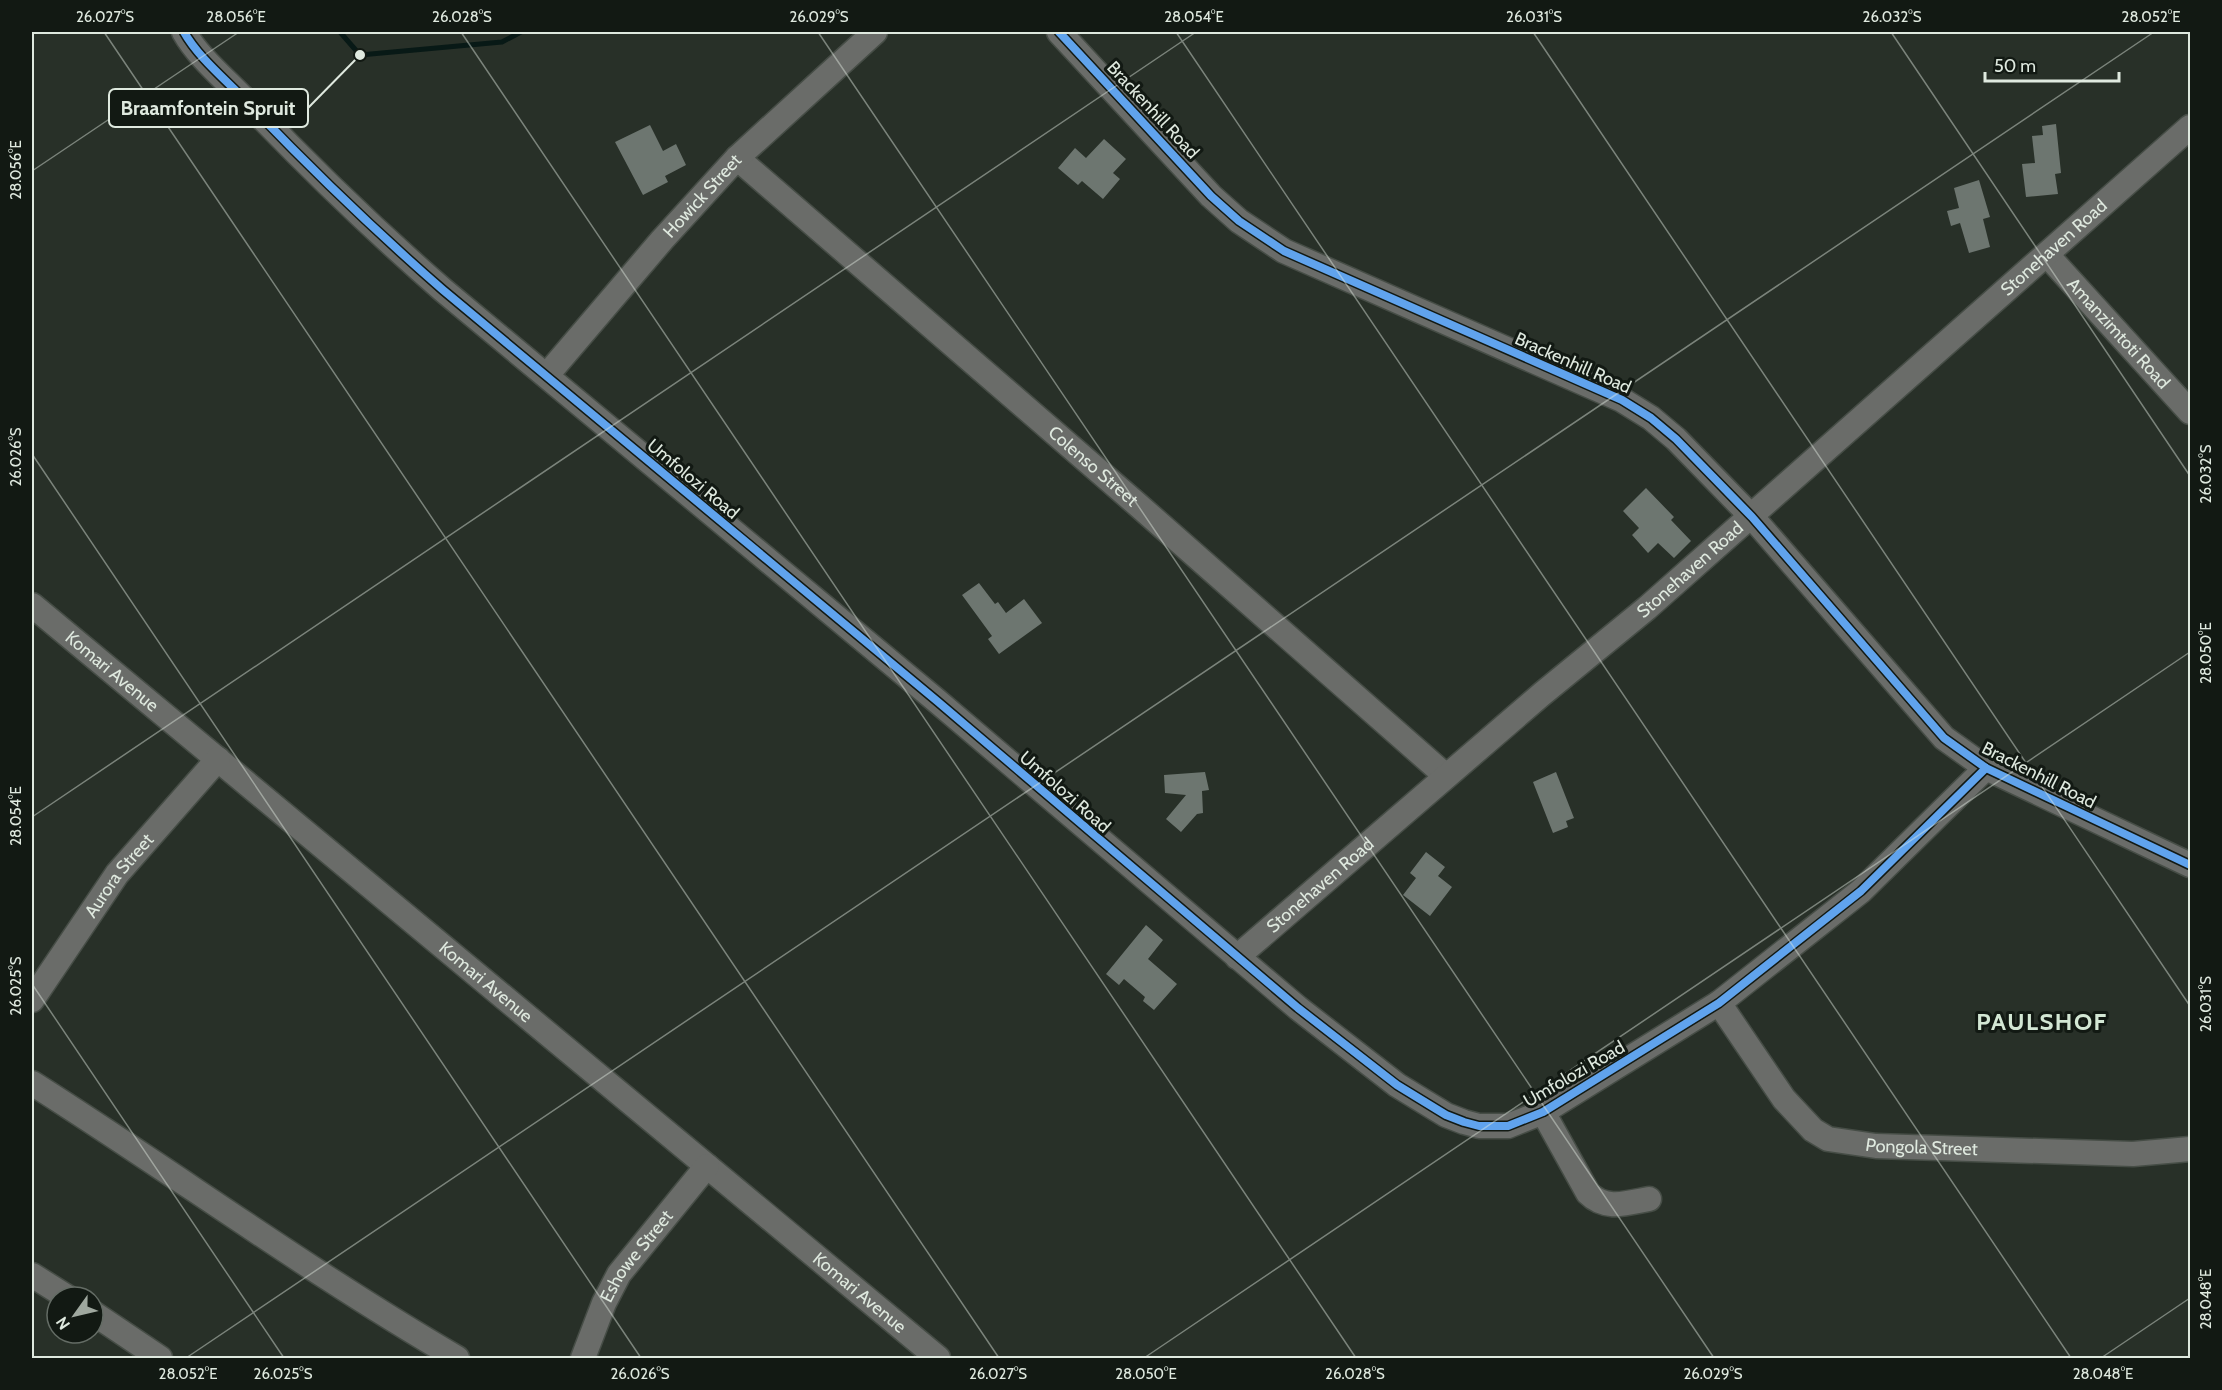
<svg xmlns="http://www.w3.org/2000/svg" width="2222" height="1390" font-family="Cabin,sans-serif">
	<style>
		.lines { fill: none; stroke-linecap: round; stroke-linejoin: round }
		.stream { stroke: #081916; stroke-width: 5 }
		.building { fill: #6d7670 }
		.minor-casing { stroke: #464d46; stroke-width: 27 }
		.minor { stroke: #6a6c69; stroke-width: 24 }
		.cycleway-casing { stroke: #121913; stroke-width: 11 }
		.cycleway { stroke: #60a3ed; stroke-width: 8 }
		.ticks { fill: none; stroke: #dfe9df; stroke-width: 1.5; stroke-opacity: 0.45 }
		.labels { text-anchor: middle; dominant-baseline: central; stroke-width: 6; stroke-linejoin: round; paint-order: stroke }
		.street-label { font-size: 18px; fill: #dfe9df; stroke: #121913 }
		.district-label { font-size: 24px; font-weight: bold; letter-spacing: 1.5px; fill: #d3e7d4; stroke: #121913 }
		.leader { fill: none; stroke: #dfe9df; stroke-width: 2 }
		.callout-dot { fill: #dfe9df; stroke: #121913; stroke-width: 2 }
		.callout { fill: #121913; stroke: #dfe9df; stroke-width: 2 }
		.callout-label { font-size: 20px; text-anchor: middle; font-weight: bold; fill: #dfe9df }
		.neatline { fill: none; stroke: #dfe9df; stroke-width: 2 }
		.ticks-label { font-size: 15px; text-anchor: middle; fill: #dfe9df }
	</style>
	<rect width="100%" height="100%" fill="#283028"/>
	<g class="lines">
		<polyline class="stream" points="340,32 360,55 502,42 521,32"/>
	</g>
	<g class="building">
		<polygon points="2056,124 2061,173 2055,174 2058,194 2026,197 2022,164 2035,163 2032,136 2043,135 2042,126"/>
		<polygon points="650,125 663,151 676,144 686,165 665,176 668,182 643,195 615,142"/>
		<polygon points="1104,139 1126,159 1113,173 1120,179 1103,199 1082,181 1078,185 1058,168 1075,148 1086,158"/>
		<polygon points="1979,180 1990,217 1983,219 1990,247 1969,253 1960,223 1951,226 1947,211 1959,208 1954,188"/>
		<polygon points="1646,488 1674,517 1671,520 1691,541 1674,558 1658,543 1648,553 1632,535 1639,528 1623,511"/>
		<polygon points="979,583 995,604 998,602 1006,613 1024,599 1042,623 999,654 988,639 992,636 962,595"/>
		<polygon points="1205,772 1209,790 1202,791 1203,813 1197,814 1181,832 1166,819 1186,795 1165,793 1164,775"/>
		<polygon points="1556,772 1574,818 1566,821 1568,827 1553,833 1533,782"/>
		<polygon points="1426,852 1445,867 1438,876 1452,887 1430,916 1403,895 1416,878 1410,873"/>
		<polygon points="1146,925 1163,940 1148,959 1177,984 1154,1010 1143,1001 1145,997 1124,979 1119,985 1106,974"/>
	</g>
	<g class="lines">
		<defs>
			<g id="minor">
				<path d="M184 32C198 57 225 79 245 100 308 166 374 230 443 290L937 701 1298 1008 1397 1085 1446 1115 1464 1122 1479 1126H1508L1543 1112 1719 1003 1861 891 1986 768"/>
				<polyline points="1059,32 1211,196 1239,221 1284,251 1622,400 1651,418 1676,439 1752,517 1944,738 1986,768 2190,865"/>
				<path id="s1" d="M737 158 1138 505 1446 776"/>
				<path id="s2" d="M2047 255 2190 412"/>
				<path id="s3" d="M547 375 662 240 737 158 875 32"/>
				<path id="s4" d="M32 605 938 1358"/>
				<path id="s5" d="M1237 957 1542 694 1647 608 2190 127"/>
				<path id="s6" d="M32 1000 117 874 218 759"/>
				<path id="s7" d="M1719 1003 1784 1099 1813 1130 1828 1139 1876 1146 2133 1154 2190 1149"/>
				<path d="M32 1083C174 1173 311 1273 457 1358"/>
				<path d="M1543 1112 1588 1193C1606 1211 1627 1203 1649 1199"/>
				<polyline points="32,1275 67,1297"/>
				<polyline points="93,1313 160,1358"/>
				<path id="s8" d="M583 1358 604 1303 619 1274 707 1166"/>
			</g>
		</defs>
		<use href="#minor" class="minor-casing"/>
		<use href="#minor" class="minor"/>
		<defs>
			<g id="cycleway">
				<path d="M184 32C198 57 225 79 245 100 308 166 374 230 443 290L937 701 1298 1008 1397 1085 1446 1115 1464 1122 1479 1126H1508L1543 1112 1719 1003 1861 891 1986 768"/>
				<polyline points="1059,32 1211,196 1239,221 1284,251 1622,400 1651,418 1676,439 1752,517 1944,738 1986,768 2190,865"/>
			</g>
		</defs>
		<use href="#cycleway" class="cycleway-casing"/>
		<use href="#cycleway" class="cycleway"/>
	</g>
	<path class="ticks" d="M104 32 999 1358M461 32 1356 1358M818 32 1714 1358M1176 32 2071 1358M1533 32 2190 1006M1891 32 2190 476M32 171 239 32M32 454 641 1358M32 817 1196 32M32 984 284 1358M186 1358 2154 32M1144 1358 2190 652M2101 1358 2190 1298"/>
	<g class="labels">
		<g class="street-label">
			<text transform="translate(1153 110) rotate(47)">Brackenhill Road</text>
			<text stroke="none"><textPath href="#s3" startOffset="237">Howick Street</textPath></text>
			<text stroke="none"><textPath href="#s5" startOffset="1082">Stonehaven Road</textPath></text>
			<text stroke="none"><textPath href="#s2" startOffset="106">Amanzimtoti Road</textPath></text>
			<text transform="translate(1573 363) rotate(24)">Brackenhill Road</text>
			<text stroke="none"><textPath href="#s1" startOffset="471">Colenso Street</textPath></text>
			<text transform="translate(693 479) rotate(40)">Umfolozi Road</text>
			<text stroke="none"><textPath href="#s5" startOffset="596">Stonehaven Road</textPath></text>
			<text stroke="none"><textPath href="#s4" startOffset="104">Komari Avenue</textPath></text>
			<text transform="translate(2039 775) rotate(27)">Brackenhill Road</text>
			<text transform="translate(1065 792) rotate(41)">Umfolozi Road</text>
			<text stroke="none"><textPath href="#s6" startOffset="152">Aurora Street</textPath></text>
			<text stroke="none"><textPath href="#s5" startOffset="110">Stonehaven Road</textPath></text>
			<text stroke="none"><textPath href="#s4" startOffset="590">Komari Avenue</textPath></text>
			<text transform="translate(1574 1074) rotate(-30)">Umfolozi Road</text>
			<text stroke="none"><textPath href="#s7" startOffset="270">Pongola Street</textPath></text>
			<text stroke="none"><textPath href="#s8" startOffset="116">Eshowe Street</textPath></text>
			<text stroke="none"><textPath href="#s4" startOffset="1076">Komari Avenue</textPath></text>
		</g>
		<g class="district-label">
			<text x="2042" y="1021">PAULSHOF</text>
		</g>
	</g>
	<path class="leader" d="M360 55L308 108"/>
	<circle class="callout-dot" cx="360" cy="55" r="6"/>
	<rect class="callout" x="109" y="89" width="199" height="38" rx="6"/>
	<g class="callout-label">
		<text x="208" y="115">Braamfontein Spruit</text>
	</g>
	<rect width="2222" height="1390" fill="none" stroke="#121913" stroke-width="66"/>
	<g transform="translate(75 1315) rotate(236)"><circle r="28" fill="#121913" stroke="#646c65" stroke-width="1.5"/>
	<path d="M0-4.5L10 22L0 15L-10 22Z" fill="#9fa89f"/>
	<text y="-9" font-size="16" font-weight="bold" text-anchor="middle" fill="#dfe9df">N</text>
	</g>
	<path d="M1985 72v9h134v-9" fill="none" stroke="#dfe9df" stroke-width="3"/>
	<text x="1994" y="72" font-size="18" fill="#dfe9df" stroke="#121913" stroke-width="4.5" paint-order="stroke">50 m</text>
	<rect x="33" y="33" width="2156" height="1324" class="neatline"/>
	<g class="ticks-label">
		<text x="105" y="22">26.027°S</text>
		<text x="236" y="22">28.056°E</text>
		<text x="462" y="22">26.028°S</text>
		<text x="819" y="22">26.029°S</text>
		<text x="1194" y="22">28.054°E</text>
		<text x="1534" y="22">26.031°S</text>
		<text x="1892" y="22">26.032°S</text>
		<text x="2151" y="22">28.052°E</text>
		<text transform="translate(16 170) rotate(-90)" y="5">28.056°E</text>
		<text transform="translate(16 457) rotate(-90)" y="5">26.026°S</text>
		<text transform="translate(2206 474) rotate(-90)" y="5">26.032°S</text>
		<text transform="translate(2206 653) rotate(-90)" y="5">28.050°E</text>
		<text transform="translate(16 816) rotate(-90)" y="5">28.054°E</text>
		<text transform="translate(16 986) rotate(-90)" y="5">26.025°S</text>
		<text transform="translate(2206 1004) rotate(-90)" y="5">26.031°S</text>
		<text transform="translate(2206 1299) rotate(-90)" y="5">28.048°E</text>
		<text x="188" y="1379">28.052°E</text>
		<text x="283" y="1379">26.025°S</text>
		<text x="640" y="1379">26.026°S</text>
		<text x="998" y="1379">26.027°S</text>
		<text x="1146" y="1379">28.050°E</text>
		<text x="1355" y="1379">26.028°S</text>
		<text x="1713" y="1379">26.029°S</text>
		<text x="2103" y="1379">28.048°E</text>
	</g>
</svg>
